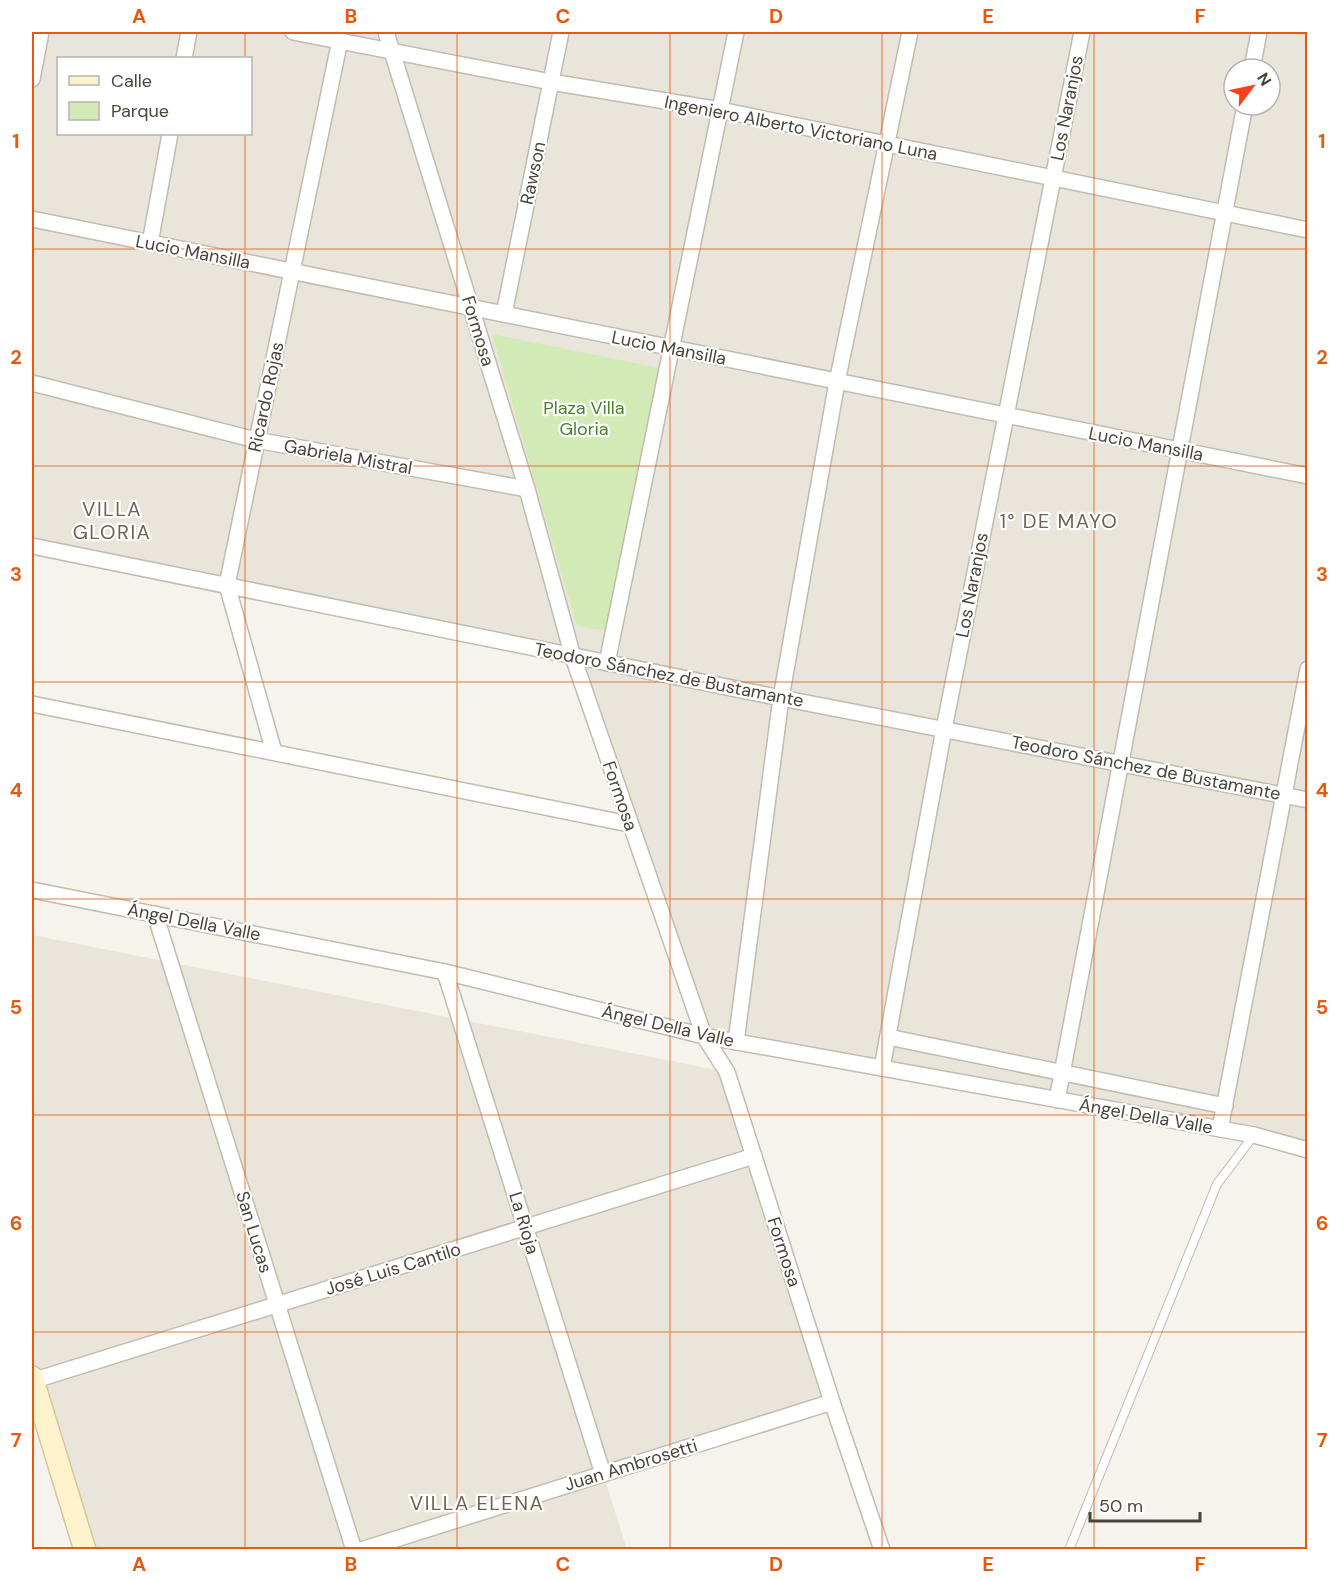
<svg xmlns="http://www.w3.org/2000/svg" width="1339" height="1581" font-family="'DM Sans',sans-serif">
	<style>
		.residential { fill: #eae5da; fill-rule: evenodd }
		.green { fill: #d2eab5 }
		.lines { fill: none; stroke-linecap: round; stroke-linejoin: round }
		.lane-casing { stroke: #c2bbae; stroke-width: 10 }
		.street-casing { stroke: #c2bbae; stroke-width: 18 }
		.secondary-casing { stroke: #d6c79b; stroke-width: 24 }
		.lane { stroke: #fff; stroke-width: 8 }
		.street { stroke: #fff; stroke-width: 15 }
		.secondary { stroke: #fff3cd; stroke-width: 21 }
		.grid { fill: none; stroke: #e8590c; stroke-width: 1.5; stroke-opacity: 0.55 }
		.labels { text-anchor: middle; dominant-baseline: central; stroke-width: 4.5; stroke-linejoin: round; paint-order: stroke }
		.street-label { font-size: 18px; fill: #4b4439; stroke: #fff }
		.park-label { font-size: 18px; fill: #4a7f2a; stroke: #fff }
		.neighbourhood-label { font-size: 20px; letter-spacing: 1.5px; fill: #6e6250; stroke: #fff }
		.neatline { fill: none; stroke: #e8590c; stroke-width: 2 }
		.grid-label { font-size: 20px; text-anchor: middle; font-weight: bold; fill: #e8590c }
	</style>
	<rect width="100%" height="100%" fill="#f6f3ec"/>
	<g class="residential">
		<path d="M32 32H1307V1150L704 1036 573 657 32 546ZM58 58H250V134H58ZM1234 69H1270V105H1234Z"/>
		<polygon points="32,935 727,1072 832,1402 603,1474 627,1549 85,1549 32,1377"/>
	</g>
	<polygon class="green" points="492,334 660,368 606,631 577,626"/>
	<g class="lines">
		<defs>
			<polyline id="lane" points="1069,1550 1217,1184 1254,1135"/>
			<g id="street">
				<polyline points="293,32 551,82 720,110 1308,230"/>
				<polyline points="386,32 527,489 573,657 704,1036 727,1072 832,1402 882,1550"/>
				<polyline points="184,58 189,32"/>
				<polyline points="1252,69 1259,32"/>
				<polyline points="32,79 41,32"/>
				<polyline points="32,219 1308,476"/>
				<polyline points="150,243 170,134"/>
				<polyline points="504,314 561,32"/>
				<polyline points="32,383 256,440 527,489"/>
				<polyline points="32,546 781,698 1308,800"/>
				<polyline points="607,663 736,32"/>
				<polyline points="32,704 629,824"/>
				<polyline points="274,752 227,585 340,40"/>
				<polyline points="32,890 445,972 704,1036 1254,1135 1308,1150"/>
				<polyline points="155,914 354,1550"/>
				<polyline points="445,972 603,1474"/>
				<polyline points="888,1037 1225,1106"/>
				<polyline points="736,1042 781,698 837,382 910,32"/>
				<polyline points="882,1068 944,729 1082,32"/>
				<polyline points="1057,1100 1245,105"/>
				<polyline points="1220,1129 1308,669"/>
				<polyline points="32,1381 754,1156"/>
				<polyline points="361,1550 832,1402"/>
			</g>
			<polyline id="secondary" points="32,1377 85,1550"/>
		</defs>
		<use href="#lane" class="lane-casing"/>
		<use href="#street" class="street-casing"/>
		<use href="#secondary" class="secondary-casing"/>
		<use href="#lane" class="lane"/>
		<use href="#street" class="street"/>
		<use href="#secondary" class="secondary"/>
	</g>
	<path class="grid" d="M245 32V58M457 32V1550M670 32V1550M882 32V1550M1094 32V1550M245 134V1550M32 249H1308M32 466H1308M32 682H1308M32 899H1308M32 1115H1308M32 1332H1308"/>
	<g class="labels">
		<g class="street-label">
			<text transform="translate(1067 108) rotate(-79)">Los Naranjos</text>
			<text transform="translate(801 128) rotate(11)">Ingeniero Alberto Victoriano Luna</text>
			<text transform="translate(533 173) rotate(-78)">Rawson</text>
			<text transform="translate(193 252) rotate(11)">Lucio Mansilla</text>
			<text transform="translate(478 331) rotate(73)">Formosa</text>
			<text transform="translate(669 348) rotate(11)">Lucio Mansilla</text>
			<text transform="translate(266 397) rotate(-78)">Ricardo Rojas</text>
			<text transform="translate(1146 444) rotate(11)">Lucio Mansilla</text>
			<text transform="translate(348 457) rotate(10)">Gabriela Mistral</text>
			<text transform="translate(972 585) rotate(-79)">Los Naranjos</text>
			<text transform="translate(669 675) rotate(11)">Teodoro Sánchez de Bustamante</text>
			<text transform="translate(1146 768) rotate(11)">Teodoro Sánchez de Bustamante</text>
			<text transform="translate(620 796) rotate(71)">Formosa</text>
			<text transform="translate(194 922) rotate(11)">Ángel Della Valle</text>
			<text transform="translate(668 1026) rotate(13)">Ángel Della Valle</text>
			<text transform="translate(1146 1116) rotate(10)">Ángel Della Valle</text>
			<text transform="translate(524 1223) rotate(73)">La Rioja</text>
			<text transform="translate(254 1232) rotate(73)">San Lucas</text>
			<text transform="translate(784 1252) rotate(72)">Formosa</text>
			<text transform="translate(393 1269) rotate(-17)">José Luis Cantilo</text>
			<text transform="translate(631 1465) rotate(-17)">Juan Ambrosetti</text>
		</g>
		<g class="park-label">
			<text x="584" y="408">Plaza Villa<tspan x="584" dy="21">Gloria</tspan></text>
		</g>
		<g class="neighbourhood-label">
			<text x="112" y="509">VILLA<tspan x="112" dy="23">GLORIA</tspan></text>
			<text x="1059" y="521">1° DE MAYO</text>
			<text x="477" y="1503">VILLA ELENA</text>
		</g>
	</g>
	<rect width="1339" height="1581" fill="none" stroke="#ffffff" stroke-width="66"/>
	<rect x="57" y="57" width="195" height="78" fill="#ffffff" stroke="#b7b4b0" stroke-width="1.5"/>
	<rect x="69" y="76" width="30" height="9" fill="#fff3cd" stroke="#b7b4b0" stroke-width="1.5"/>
	<text x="111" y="87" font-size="18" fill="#4b4439">Calle</text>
	<rect x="69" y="102" width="30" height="18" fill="#d2eab5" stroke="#b7b4b0" stroke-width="1.5"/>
	<text x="111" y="117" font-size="18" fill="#4b4439">Parque</text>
	<g transform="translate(1252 87) rotate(58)"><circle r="28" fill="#ffffff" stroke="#b7b4b0" stroke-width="1.5"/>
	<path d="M0-4.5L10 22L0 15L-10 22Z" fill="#fc3f1d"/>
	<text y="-9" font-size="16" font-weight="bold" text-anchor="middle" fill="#4b4439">N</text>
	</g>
	<path d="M1090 1512v9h110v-9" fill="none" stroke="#4b4439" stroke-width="3"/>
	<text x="1099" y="1512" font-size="18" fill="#4b4439" stroke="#ffffff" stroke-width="4.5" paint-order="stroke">50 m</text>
	<rect x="33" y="33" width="1273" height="1515" class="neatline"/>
	<g class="grid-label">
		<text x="139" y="23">A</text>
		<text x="351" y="23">B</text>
		<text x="563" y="23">C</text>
		<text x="776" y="23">D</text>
		<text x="988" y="23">E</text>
		<text x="1200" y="23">F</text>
		<text x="16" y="148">1</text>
		<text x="1322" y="148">1</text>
		<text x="16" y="364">2</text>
		<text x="1322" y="364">2</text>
		<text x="16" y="581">3</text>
		<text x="1322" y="581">3</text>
		<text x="16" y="797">4</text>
		<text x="1322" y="797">4</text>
		<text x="16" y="1014">5</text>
		<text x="1322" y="1014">5</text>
		<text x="16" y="1230">6</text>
		<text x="1322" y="1230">6</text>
		<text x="16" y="1447">7</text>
		<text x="1322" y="1447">7</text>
		<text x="139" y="1571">A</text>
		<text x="351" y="1571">B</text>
		<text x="563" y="1571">C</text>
		<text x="776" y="1571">D</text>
		<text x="988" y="1571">E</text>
		<text x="1200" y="1571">F</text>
	</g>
</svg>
